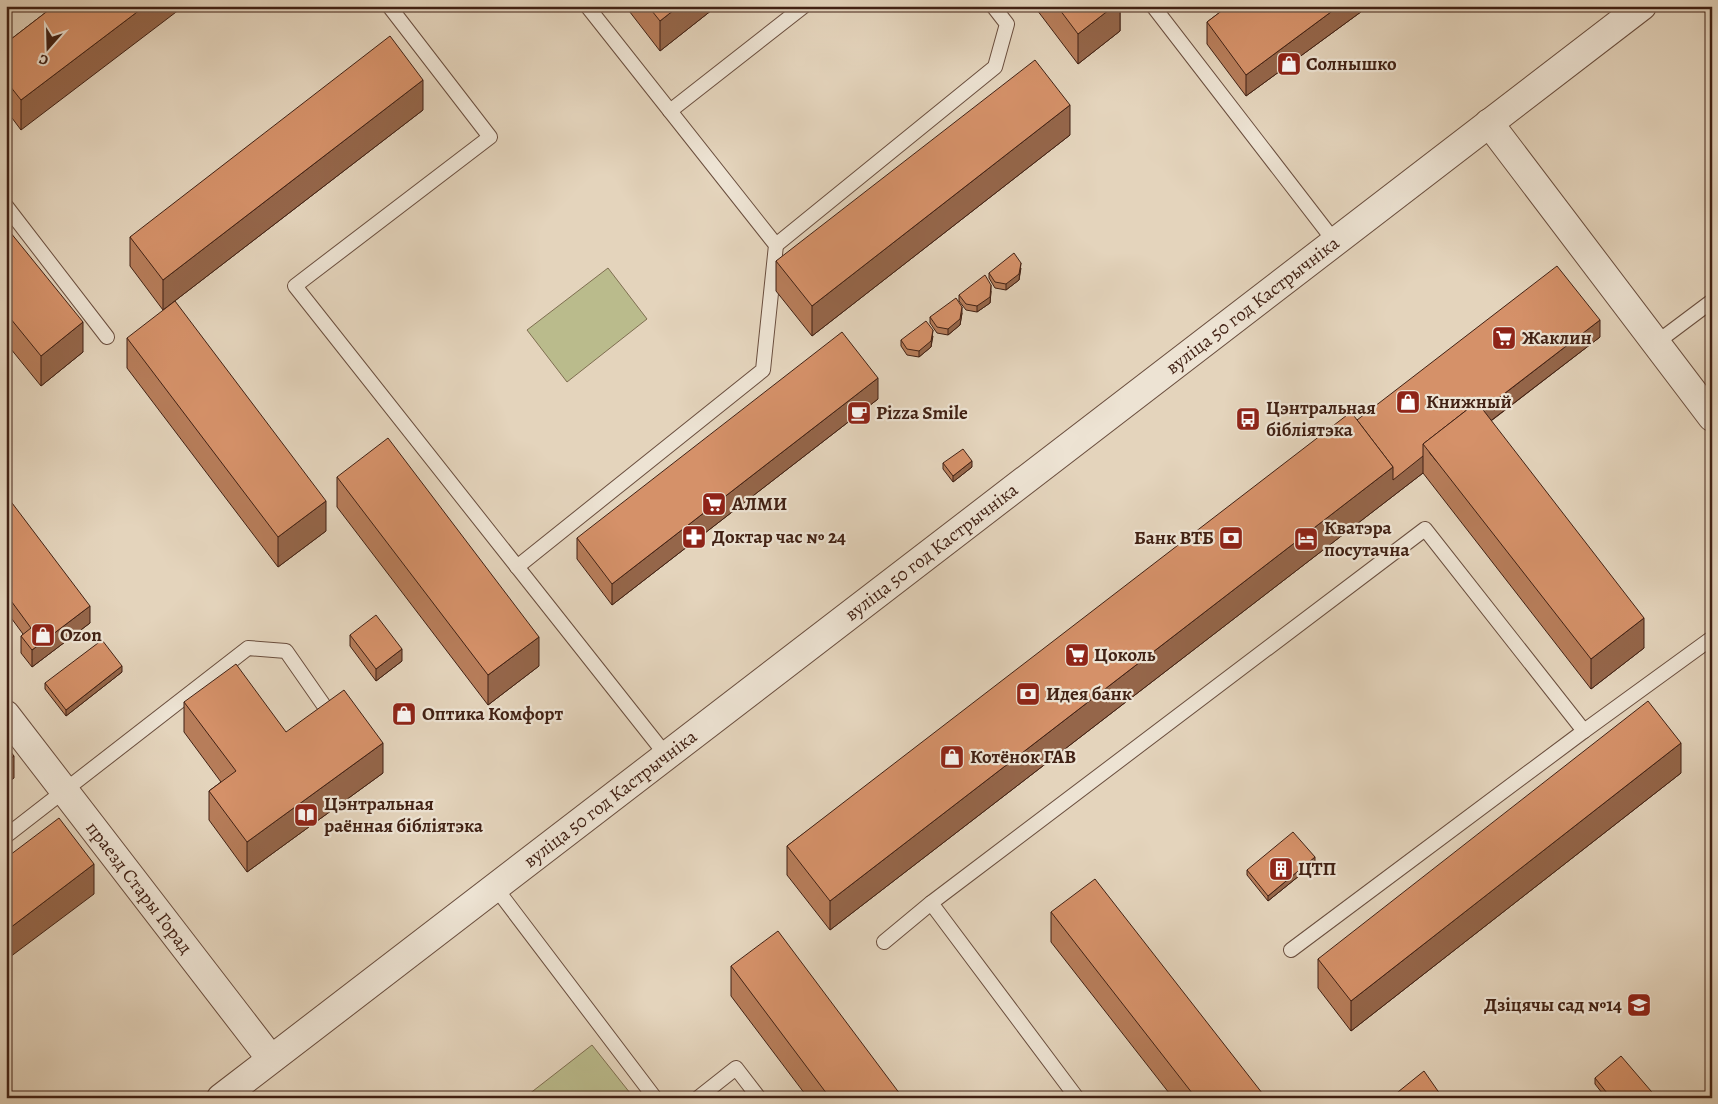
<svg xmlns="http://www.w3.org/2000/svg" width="1718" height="1104" font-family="Alegreya,serif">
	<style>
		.green { fill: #babb8c; stroke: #7e6e50 }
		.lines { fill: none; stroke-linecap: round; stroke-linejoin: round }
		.service-casing { stroke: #6a4e3e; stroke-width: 16 }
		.minor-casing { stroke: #6a4e3e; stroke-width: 30 }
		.tertiary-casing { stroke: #6a4e3e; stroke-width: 30 }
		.service { stroke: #ede3d3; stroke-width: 14 }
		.minor { stroke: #ede3d3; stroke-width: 28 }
		.tertiary { stroke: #ede3d3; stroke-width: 28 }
		.wall { fill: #b77d5a; stroke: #412114 }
		.shaded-wall { fill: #95664a; stroke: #412114 }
		.building { fill: #d59169; stroke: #412114 }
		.labels { text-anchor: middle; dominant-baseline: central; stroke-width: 4.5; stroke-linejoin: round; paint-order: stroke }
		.poi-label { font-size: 19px; font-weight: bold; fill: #412114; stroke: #ede3d3; text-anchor: start }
		.street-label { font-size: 19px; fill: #412114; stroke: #ede3d3 }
	</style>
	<rect width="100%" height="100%" fill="#e4d4bc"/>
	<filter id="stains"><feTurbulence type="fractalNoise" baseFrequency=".004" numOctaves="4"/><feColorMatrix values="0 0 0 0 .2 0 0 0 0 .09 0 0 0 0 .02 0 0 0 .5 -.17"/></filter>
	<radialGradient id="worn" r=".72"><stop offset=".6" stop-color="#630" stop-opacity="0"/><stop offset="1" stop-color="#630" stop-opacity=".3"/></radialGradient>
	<g class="green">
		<polygon points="608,268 647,319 567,382 527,330"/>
		<polygon points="592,1045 634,1098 524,1098"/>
	</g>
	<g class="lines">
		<defs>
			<g id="service">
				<polyline points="389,6 490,137 295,286 666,755"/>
				<polyline points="1153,6 1335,242"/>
				<polyline points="670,111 804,6"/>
				<polyline points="6,206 107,337"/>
				<polyline points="776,245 995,67 1007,24 993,6"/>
				<polyline points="1656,343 1712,301"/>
				<polyline points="517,567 763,370 776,245 587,6"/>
				<polyline points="6,836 248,648 286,651 325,707"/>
				<polyline points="495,887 655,1098"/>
				<polyline points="931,903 1077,1098"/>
				<polyline points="884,942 931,903 1425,529 1584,731 1712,638"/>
				<polyline points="1291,950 1584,731"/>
				<polyline points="698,1098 736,1068 759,1098"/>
			</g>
			<g id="minor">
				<polyline points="1489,123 1712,417"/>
				<path id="s1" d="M6 715 271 1059"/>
			</g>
			<g id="tertiary">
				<path id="s2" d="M221 1098 1642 6"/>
			</g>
		</defs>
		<use href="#service" class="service-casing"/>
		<use href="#minor" class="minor-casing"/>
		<use href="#tertiary" class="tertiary-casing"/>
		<use href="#service" class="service"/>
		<use href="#minor" class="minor"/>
		<use href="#tertiary" class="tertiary"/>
	</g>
	<g class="wall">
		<polygon points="54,6 21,130 6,110 6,43"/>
		<polygon points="626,6 717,6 660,51 626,7"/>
		<polygon points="1034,6 1120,6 1120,31 1078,64"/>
		<polygon points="1220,6 1369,6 1246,96 1207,44 1207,22 1223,10"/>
		<polygon points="423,110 163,310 130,266 130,237"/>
		<polygon points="1070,135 812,336 776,291 776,261"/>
		<polygon points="6,227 83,352 41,386 6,343"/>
		<polygon points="1021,268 1019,280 1006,290 995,288 989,278 989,273"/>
		<polygon points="991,291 990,303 977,312 966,310 959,301 959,295"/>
		<polygon points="962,313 960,325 948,335 937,333 930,323 930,317"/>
		<polygon points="933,336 931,347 919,357 907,355 901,346 901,340"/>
		<polygon points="1600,337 1491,421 1644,648 1591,689 1423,473 830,930 787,875 787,846 1357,420"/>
		<polygon points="127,338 326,531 278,567 127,368"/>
		<polygon points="878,399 612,605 577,559 577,538"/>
		<polygon points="943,463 972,467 953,482 943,469"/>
		<polygon points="337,477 539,666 488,705 337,507"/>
		<polygon points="6,495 90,623 32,667 21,653 21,636 23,634 6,611"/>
		<polygon points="350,635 402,661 376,681 350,646"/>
		<polygon points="122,672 66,716 45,689 45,683"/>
		<polygon points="184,702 286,732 383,773 247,872 209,820 209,791 221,782 184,732"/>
		<polygon points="1681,773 1351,1031 1318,988 1318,959"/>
		<polygon points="1315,863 1268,901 1247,875 1247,870"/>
		<polygon points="1051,912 1266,1098 1173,1098 1051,942"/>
		<polygon points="731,966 903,1098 808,1098 731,996"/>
		<polygon points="1595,1078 1657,1098 1606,1098 1595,1084"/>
	</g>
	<g class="shaded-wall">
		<polygon points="145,6 184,6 21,130 21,100"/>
		<polygon points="679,6 717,6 660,51 660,21"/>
		<polygon points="1114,6 1120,6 1120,31 1078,64 1078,34"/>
		<polygon points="1339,6 1369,6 1246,96 1246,75"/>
		<polygon points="423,80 423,110 163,310 163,280"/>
		<polygon points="1070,105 1070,135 812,336 812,306"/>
		<polygon points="1021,263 1019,280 1006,290 1006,284"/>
		<polygon points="991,285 991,291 990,303 977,312 977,306"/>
		<polygon points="962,307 962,313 960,325 948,335 948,329"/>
		<polygon points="1600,320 1600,337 1437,462 1429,452"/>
		<polygon points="83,322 83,352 41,386 41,356"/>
		<polygon points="933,330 931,347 919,357 919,351"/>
		<polygon points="878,378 878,399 612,605 612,584"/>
		<polygon points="1423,456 1423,473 830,930 830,901 1393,467"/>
		<polygon points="972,461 972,467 953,482 953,476"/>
		<polygon points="326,501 326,531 278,567 278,537"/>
		<polygon points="90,606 90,623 32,667 32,650"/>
		<polygon points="1644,618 1644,648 1591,689 1591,659"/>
		<polygon points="539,637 539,666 488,705 488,675"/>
		<polygon points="402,649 402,661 376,681 376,669"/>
		<polygon points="122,666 122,672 66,716 66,710"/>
		<polygon points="383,743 383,773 247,872 247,842"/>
		<polygon points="1681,743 1681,773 1351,1031 1351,1001"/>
		<polygon points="14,756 14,778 6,784 6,762"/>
		<polygon points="1315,857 1315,863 1268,901 1268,896"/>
		<polygon points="94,864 94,894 6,960 6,931"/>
	</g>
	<g class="building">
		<polygon points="54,6 145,6 21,100 6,81 6,43"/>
		<polygon points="648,6 679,6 660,21"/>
		<polygon points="1057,6 1114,6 1078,34"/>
		<polygon points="1228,6 1339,6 1246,75 1207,22"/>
		<polygon points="390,36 423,80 163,280 130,237"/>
		<polygon points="1035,60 1070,105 812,306 776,261"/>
		<polygon points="6,227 83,322 41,356 6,313"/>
		<polygon points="1014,253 1021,263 1019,274 1006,284 995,282 989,273"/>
		<polygon points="1557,266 1600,320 1483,410 1477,402 1423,444 1423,456 1393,480 1393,467 1357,420"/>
		<polygon points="985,275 991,285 990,297 977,306 966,304 959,295"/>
		<polygon points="956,298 962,307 960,319 948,329 937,327 930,317"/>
		<polygon points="175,301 326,501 278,537 127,338"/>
		<polygon points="926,321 933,330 931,341 919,351 907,349 901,340"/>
		<polygon points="842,332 878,378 612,584 577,538"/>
		<polygon points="1477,402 1644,618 1591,659 1423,444"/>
		<polygon points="1351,412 1393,467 830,901 787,846"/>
		<polygon points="388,438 539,637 488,675 337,477"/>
		<polygon points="963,449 972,461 953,476 943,463"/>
		<polygon points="6,495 90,606 32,650 21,636 31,628 6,594"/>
		<polygon points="376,615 402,649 376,669 350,635"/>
		<polygon points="102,640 122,666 66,710 45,683"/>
		<polygon points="236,664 286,732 344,690 383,743 247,842 209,791 236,771 184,702"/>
		<polygon points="1648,701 1681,743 1351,1001 1318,959"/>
		<polygon points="6,746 14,756 6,762"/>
		<polygon points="59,818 94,864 6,931 6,858"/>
		<polygon points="1293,832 1315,857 1268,896 1247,870"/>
		<polygon points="1095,879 1266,1098 1196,1098 1051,912"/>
		<polygon points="778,931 903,1098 830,1098 731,966"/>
		<polygon points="1621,1056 1657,1098 1611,1098 1595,1078"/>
		<polygon points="1424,1071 1440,1094 1436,1098 1394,1098 1393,1096"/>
		<polygon points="1712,1092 1712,1098 1704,1098"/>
	</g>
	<defs>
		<symbol id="shop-square" viewBox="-11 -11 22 22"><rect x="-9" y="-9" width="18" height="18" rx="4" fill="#8f2418" stroke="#ede3d3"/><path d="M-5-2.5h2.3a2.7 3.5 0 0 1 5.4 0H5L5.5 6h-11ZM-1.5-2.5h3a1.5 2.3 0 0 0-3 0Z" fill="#fff"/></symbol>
		<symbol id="supermarket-square" viewBox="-11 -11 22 22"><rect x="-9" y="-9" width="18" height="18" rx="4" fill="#8f2418" stroke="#ede3d3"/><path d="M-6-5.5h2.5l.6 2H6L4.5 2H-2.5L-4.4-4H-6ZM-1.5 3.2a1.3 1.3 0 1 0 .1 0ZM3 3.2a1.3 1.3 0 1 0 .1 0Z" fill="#fff"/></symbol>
		<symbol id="cafe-square" viewBox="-11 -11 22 22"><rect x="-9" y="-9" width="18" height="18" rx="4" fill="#8f2418" stroke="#ede3d3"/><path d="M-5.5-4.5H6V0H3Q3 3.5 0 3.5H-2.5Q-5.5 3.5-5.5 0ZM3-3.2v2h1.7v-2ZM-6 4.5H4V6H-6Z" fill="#fff"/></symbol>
		<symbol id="bus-square" viewBox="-11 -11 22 22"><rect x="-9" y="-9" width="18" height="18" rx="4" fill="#8f2418" stroke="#ede3d3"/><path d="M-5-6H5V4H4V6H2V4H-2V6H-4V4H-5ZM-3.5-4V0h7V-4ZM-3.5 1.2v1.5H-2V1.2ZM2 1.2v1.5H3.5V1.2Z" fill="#fff"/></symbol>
		<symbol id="pharmacy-square" viewBox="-11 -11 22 22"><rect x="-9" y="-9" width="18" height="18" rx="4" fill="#8f2418" stroke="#ede3d3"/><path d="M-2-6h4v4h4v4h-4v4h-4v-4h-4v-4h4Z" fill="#fff"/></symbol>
		<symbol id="bank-square" viewBox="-11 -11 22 22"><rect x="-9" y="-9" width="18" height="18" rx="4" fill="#8f2418" stroke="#ede3d3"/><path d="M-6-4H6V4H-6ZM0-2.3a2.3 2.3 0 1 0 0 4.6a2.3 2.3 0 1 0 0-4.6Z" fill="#fff"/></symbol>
		<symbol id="hotel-square" viewBox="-11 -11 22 22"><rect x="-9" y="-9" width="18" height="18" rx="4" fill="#8f2418" stroke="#ede3d3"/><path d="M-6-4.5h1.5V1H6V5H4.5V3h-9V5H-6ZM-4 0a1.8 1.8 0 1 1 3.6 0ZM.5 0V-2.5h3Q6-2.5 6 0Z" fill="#fff"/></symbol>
		<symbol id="library-square" viewBox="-11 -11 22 22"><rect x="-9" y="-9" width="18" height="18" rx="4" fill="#8f2418" stroke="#ede3d3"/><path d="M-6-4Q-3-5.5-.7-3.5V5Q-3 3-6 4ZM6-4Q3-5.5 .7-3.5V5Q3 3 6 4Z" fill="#fff"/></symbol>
		<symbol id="building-square" viewBox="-11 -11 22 22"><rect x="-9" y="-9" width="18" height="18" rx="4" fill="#8f2418" stroke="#ede3d3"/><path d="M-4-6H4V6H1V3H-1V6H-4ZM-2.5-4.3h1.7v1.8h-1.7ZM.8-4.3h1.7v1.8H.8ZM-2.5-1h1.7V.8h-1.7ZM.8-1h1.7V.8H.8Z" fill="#fff"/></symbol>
		<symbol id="school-square" viewBox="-11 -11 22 22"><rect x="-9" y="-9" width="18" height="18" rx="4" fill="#8f2418" stroke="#ede3d3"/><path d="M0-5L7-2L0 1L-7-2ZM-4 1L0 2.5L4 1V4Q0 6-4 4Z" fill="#fff"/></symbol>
	</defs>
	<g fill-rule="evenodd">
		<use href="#shop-square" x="1275" y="50" width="28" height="28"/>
		<use href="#supermarket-square" x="1490" y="324" width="28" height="28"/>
		<use href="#shop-square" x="1394" y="388" width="28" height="28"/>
		<use href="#cafe-square" x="845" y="399" width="28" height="28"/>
		<use href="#bus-square" x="1234" y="405" width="28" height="28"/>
		<use href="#supermarket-square" x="700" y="490" width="28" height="28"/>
		<use href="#pharmacy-square" x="680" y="523" width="28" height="28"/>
		<use href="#bank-square" x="1217" y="524" width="28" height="28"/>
		<use href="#hotel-square" x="1292" y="525" width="28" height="28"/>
		<use href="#shop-square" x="29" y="621" width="28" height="28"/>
		<use href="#supermarket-square" x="1063" y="641" width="28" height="28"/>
		<use href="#bank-square" x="1014" y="680" width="28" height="28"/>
		<use href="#shop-square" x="390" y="700" width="28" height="28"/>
		<use href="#shop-square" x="938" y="743" width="28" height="28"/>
		<use href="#library-square" x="292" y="801" width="28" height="28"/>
		<use href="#building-square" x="1267" y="855" width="28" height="28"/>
		<use href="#school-square" x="1625" y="991" width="28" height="28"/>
	</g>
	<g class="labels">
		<g class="poi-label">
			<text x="1306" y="64">Солнышко</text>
			<text x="1522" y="338">Жаклин</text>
			<text x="1426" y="402">Книжный</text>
			<text x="1266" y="408">Цэнтральная<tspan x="1266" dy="22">бібліятэка</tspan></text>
			<text x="876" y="413">Pizza Smile</text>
			<text x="732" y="504">АЛМИ</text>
			<text x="1324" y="528">Кватэра<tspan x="1324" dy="22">посутачна</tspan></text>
			<text x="712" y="537">Доктар час № 24</text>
			<text x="1214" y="538" text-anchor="end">Банк ВТБ</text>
			<text x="60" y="635">Ozon</text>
			<text x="1094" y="655">Цоколь</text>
			<text x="1046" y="694">Идея банк</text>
			<text x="422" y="714">Оптика Комфорт</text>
			<text x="970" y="757">Котёнок ГАВ</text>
			<text x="324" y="804">Цэнтральная<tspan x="324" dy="22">раённая бібліятэка</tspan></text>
			<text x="1298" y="869">ЦТП</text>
			<text x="1622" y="1005" text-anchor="end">Дзіцячы сад №14</text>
		</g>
		<g class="street-label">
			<text stroke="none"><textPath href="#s2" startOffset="1301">вуліца 50 год Кастрычніка</textPath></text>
			<text stroke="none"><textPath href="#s2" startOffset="896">вуліца 50 год Кастрычніка</textPath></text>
			<text stroke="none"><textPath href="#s2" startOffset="491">вуліца 50 год Кастрычніка</textPath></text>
			<text stroke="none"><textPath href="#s1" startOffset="218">праезд Стары Горад</textPath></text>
		</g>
	</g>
	<rect width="1718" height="1104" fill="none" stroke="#e4d4bc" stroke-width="25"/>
	<rect x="8" y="8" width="1703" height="1089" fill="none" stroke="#412114" stroke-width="2.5"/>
	<rect x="12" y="12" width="1693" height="1079" fill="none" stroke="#412114"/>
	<g transform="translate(48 48) rotate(200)" stroke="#ede3d3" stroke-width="4" paint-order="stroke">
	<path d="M0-4L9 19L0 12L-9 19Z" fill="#412114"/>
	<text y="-8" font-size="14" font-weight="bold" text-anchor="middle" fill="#412114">С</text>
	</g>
	<rect width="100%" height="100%" filter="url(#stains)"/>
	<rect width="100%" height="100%" fill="url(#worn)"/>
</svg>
